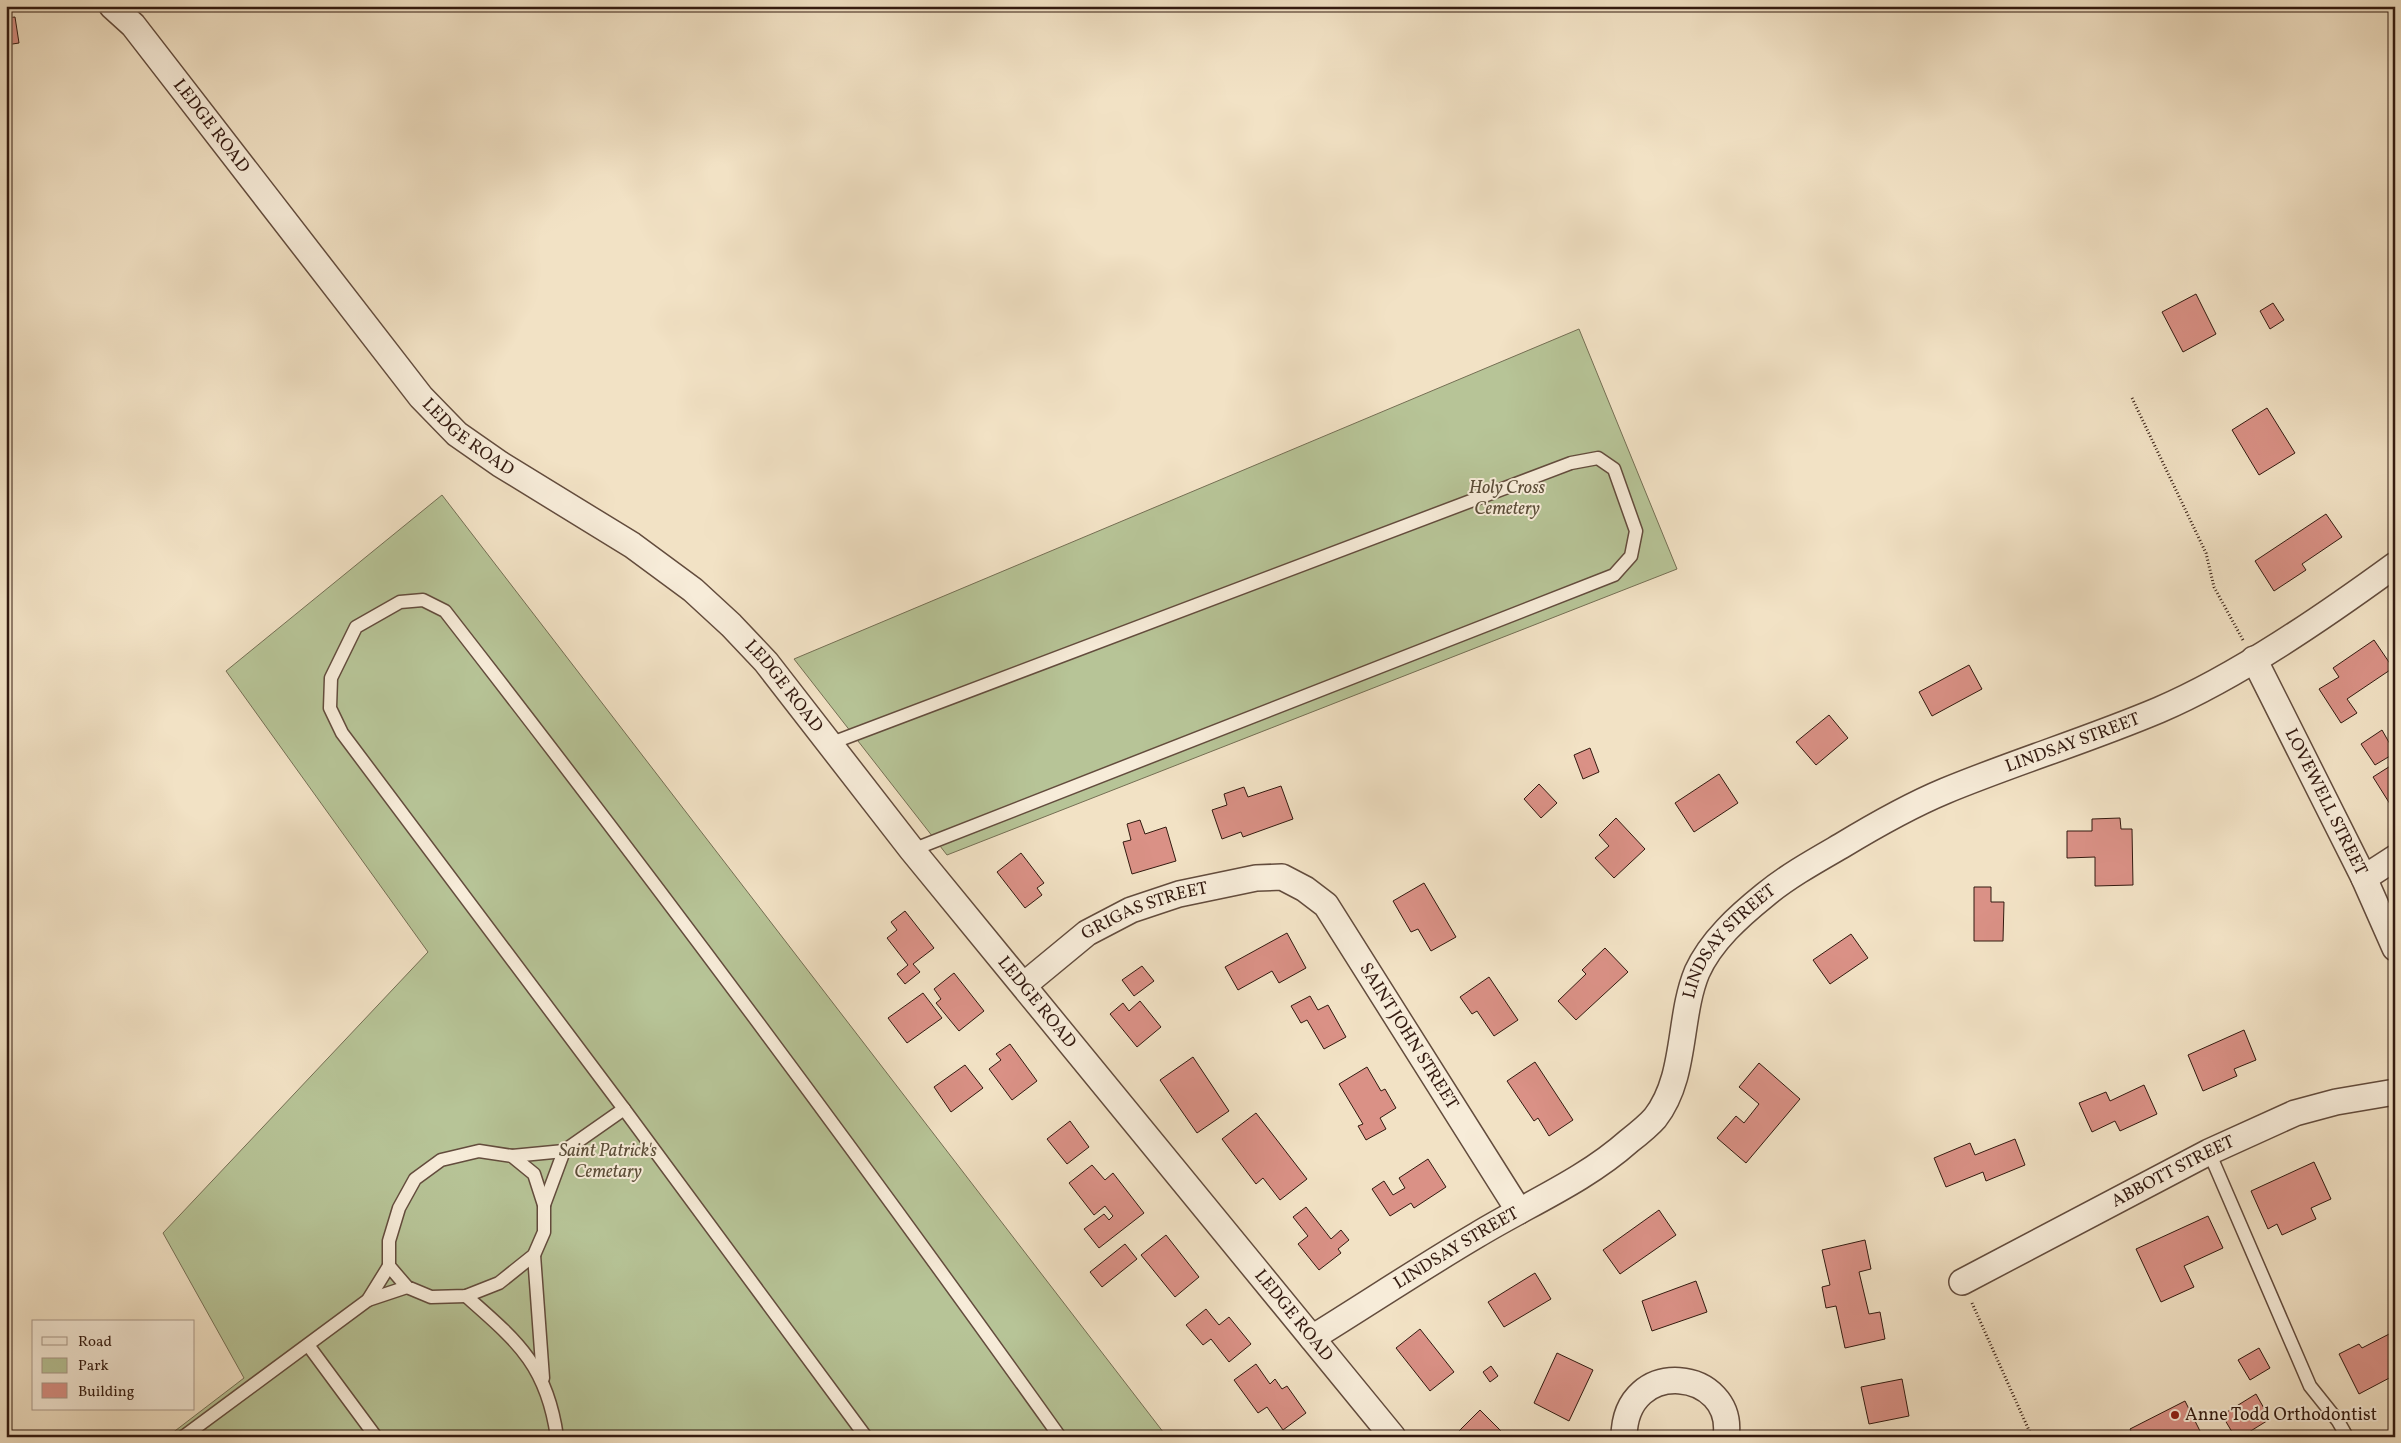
<svg xmlns="http://www.w3.org/2000/svg" width="2401" height="1443" font-family="Vollkorn,serif">
	<style>
		.green { fill: #b7c497; stroke: #756f54 }
		.building { fill: #da9186; stroke: #331a10 }
		.lines { fill: none; stroke-linecap: round; stroke-linejoin: round }
		.service-casing { stroke: #634c3d; stroke-width: 15 }
		.minor-casing { stroke: #634c3d; stroke-width: 28 }
		.path { stroke: #331a10; stroke-width: 3; stroke-dasharray: 1 2.5; stroke-linecap: butt }
		.service { stroke: #f7ecd9; stroke-width: 12 }
		.minor { stroke: #f7ecd9; stroke-width: 25 }
		.poi-dot { fill: #8f2418; stroke: #f7ecd9; stroke-width: 2 }
		.labels { text-anchor: middle; dominant-baseline: central; stroke-width: 4; stroke-linejoin: round; paint-order: stroke }
		.street-label { font-size: 18px; fill: #331a10; stroke: #f7ecd9 }
		.park-label { font-size: 18px; font-style: italic; fill: #5b4d38; stroke: #f7ecd9 }
		.poi-label { font-size: 18px; fill: #331a10; stroke: #f7ecd9; text-anchor: start }
	</style>
	<rect width="100%" height="100%" fill="#f2e2c5"/>
	<filter id="stains"><feTurbulence type="fractalNoise" baseFrequency=".004" numOctaves="4"/><feColorMatrix values="0 0 0 0 .2 0 0 0 0 .09 0 0 0 0 .02 0 0 0 .5 -.17"/></filter>
	<radialGradient id="worn" r=".72"><stop offset=".6" stop-color="#630" stop-opacity="0"/><stop offset="1" stop-color="#630" stop-opacity=".3"/></radialGradient>
	<g class="green">
		<polygon points="1579,329 1677,569 947,855 794,659"/>
		<polygon points="442,495 1167,1437 795,1437 793,1433 787,1437 167,1437 244,1378 163,1233 428,952 226,671"/>
	</g>
	<g class="building">
		<polygon points="15,17 19,43 6,45 6,18"/>
		<polygon points="2196,294 2216,334 2183,352 2162,312"/>
		<polygon points="2273,303 2284,320 2270,329 2260,311"/>
		<polygon points="2267,408 2295,453 2259,475 2232,430"/>
		<polygon points="2326,514 2342,537 2302,564 2306,570 2274,591 2255,561"/>
		<polygon points="2374,640 2393,668 2347,699 2357,713 2341,723 2319,689 2339,677 2333,668"/>
		<polygon points="1969,665 1982,689 1932,716 1919,692"/>
		<polygon points="1829,715 1848,738 1816,765 1796,742"/>
		<polygon points="2382,730 2395,753 2375,765 2361,744"/>
		<polygon points="1590,748 1599,772 1583,779 1574,755"/>
		<polygon points="2395,763 2395,801 2390,804 2373,777"/>
		<polygon points="1719,774 1738,803 1694,832 1675,803"/>
		<polygon points="1539,784 1557,803 1541,818 1524,799"/>
		<polygon points="1281,786 1293,819 1243,837 1241,832 1222,839 1212,810 1227,805 1224,794 1244,787 1248,797"/>
		<polygon points="1616,818 1645,849 1614,878 1595,858 1609,846 1599,835"/>
		<polygon points="2120,818 2121,829 2132,829 2133,885 2095,886 2095,857 2067,858 2067,831 2092,831 2092,819"/>
		<polygon points="1140,820 1145,834 1166,827 1176,861 1132,874 1123,842 1131,840 1127,824"/>
		<polygon points="1021,853 1044,883 1037,888 1042,895 1025,908 997,872"/>
		<polygon points="1424,883 1456,937 1431,951 1418,929 1411,932 1393,901"/>
		<polygon points="1974,887 1991,887 1991,902 2004,902 2003,941 1974,941"/>
		<polygon points="905,911 934,948 913,964 920,972 905,984 897,974 908,965 887,938 897,930 891,922"/>
		<polygon points="1287,933 1306,968 1279,983 1272,971 1238,990 1225,967"/>
		<polygon points="1851,934 1868,958 1830,984 1813,960"/>
		<polygon points="1605,948 1628,972 1576,1020 1558,1001 1586,974 1582,970"/>
		<polygon points="1142,966 1154,981 1134,996 1122,980"/>
		<polygon points="954,973 984,1011 959,1031 936,1003 941,999 934,989"/>
		<polygon points="1489,977 1518,1020 1494,1036 1477,1011 1472,1014 1460,997"/>
		<polygon points="923,993 942,1018 907,1043 888,1018"/>
		<polygon points="1310,996 1318,1010 1328,1005 1346,1037 1324,1049 1307,1020 1301,1023 1291,1006"/>
		<polygon points="1140,1001 1161,1027 1137,1047 1110,1014 1123,1003 1129,1011"/>
		<polygon points="2244,1030 2256,1060 2234,1069 2237,1076 2203,1091 2188,1055"/>
		<polygon points="1010,1044 1037,1081 1012,1100 989,1069 1001,1060 996,1054"/>
		<polygon points="1193,1057 1229,1111 1197,1133 1160,1080"/>
		<polygon points="1535,1062 1573,1120 1549,1136 1538,1118 1534,1121 1507,1081"/>
		<polygon points="1759,1063 1800,1099 1746,1163 1717,1138 1736,1116 1744,1123 1759,1104 1739,1087"/>
		<polygon points="965,1065 983,1088 951,1112 934,1087"/>
		<polygon points="1367,1067 1381,1091 1385,1089 1396,1108 1380,1118 1386,1129 1366,1140 1358,1126 1363,1124 1339,1084"/>
		<polygon points="2144,1085 2157,1114 2120,1131 2115,1121 2092,1132 2079,1103 2106,1092 2110,1101"/>
		<polygon points="1256,1113 1307,1179 1280,1200 1263,1178 1256,1184 1222,1139"/>
		<polygon points="1070,1121 1089,1147 1067,1164 1047,1139"/>
		<polygon points="2015,1139 2025,1165 1986,1181 1983,1172 1946,1187 1934,1158 1970,1143 1975,1155"/>
		<polygon points="1428,1159 1446,1187 1414,1208 1411,1203 1390,1216 1372,1189 1384,1181 1393,1195 1405,1188 1399,1178"/>
		<polygon points="2314,1162 2331,1199 2311,1208 2316,1219 2282,1235 2277,1224 2268,1229 2251,1191"/>
		<polygon points="1092,1165 1105,1180 1113,1173 1144,1213 1099,1248 1084,1229 1104,1214 1109,1220 1113,1216 1105,1206 1094,1215 1069,1183"/>
		<polygon points="1306,1207 1331,1239 1341,1230 1349,1240 1338,1249 1341,1253 1319,1270 1298,1244 1308,1236 1293,1217"/>
		<polygon points="1659,1210 1676,1235 1620,1274 1603,1250"/>
		<polygon points="2208,1216 2223,1248 2184,1266 2194,1287 2161,1302 2136,1249"/>
		<polygon points="1166,1235 1199,1277 1175,1297 1141,1255"/>
		<polygon points="1865,1240 1871,1269 1859,1272 1869,1314 1880,1312 1885,1339 1845,1348 1836,1306 1826,1308 1822,1287 1830,1285 1822,1250"/>
		<polygon points="1125,1244 1137,1259 1102,1287 1090,1272"/>
		<polygon points="1535,1273 1551,1299 1504,1327 1488,1302"/>
		<polygon points="1696,1281 1707,1312 1652,1331 1642,1301"/>
		<polygon points="1206,1309 1219,1325 1229,1317 1251,1344 1229,1362 1211,1339 1203,1345 1186,1325"/>
		<polygon points="1420,1329 1454,1372 1430,1391 1396,1348"/>
		<polygon points="2395,1331 2395,1375 2359,1394 2339,1354 2359,1344 2362,1348"/>
		<polygon points="2259,1348 2270,1368 2250,1380 2238,1360"/>
		<polygon points="1557,1353 1593,1370 1569,1421 1534,1403"/>
		<polygon points="1256,1364 1270,1384 1275,1379 1282,1389 1287,1386 1306,1413 1283,1430 1267,1407 1258,1413 1234,1380"/>
		<polygon points="1491,1366 1498,1376 1490,1382 1483,1372"/>
		<polygon points="1902,1379 1909,1416 1869,1424 1861,1387"/>
		<polygon points="2256,1394 2270,1419 2241,1437 2235,1437 2222,1415"/>
		<polygon points="2185,1401 2203,1437 2134,1437 2130,1429"/>
		<polygon points="1480,1410 1507,1437 1465,1437 1459,1431"/>
	</g>
	<g class="lines">
		<defs>
			<g id="service">
				<polyline points="829,744 1571,463 1598,458 1614,469 1636,531 1631,556 1614,575 912,850"/>
				<polygon points="479,1151 512,1156 534,1174 544,1205 544,1232 534,1255 499,1283 466,1296 431,1297 407,1287 389,1266 389,1241 399,1208 415,1179 441,1160"/>
				<polyline points="2209,1152 2310,1386 2338,1421 2347,1437"/>
				<polyline points="512,1156 564,1151 624,1109"/>
				<polyline points="544,1205 564,1151"/>
				<polyline points="534,1255 543,1378"/>
				<path d="M466 1296C517 1341 547 1365 557 1437"/>
				<polyline points="368,1300 407,1287"/>
				<polyline points="308,1345 376,1437"/>
				<polyline points="183,1437 368,1300 389,1266"/>
				<path d="M866 1437 624 1109 342 733 330 708 331 678 356 627 400 602 423 600 445 611C656 882 860 1157 1060 1437"/>
			</g>
			<g id="minor">
				<path id="s1" d="M112 6 133 25 421 397 457 434 500 464 632 545 693 590 731 625 766 662 912 850 1393 1437"/>
				<path id="s2" d="M2254 659 2364 878 2395 948"/>
				<polyline points="2364,878 2395,858"/>
				<path id="s3" d="M1024 985 1087 933 1131 910 1179 894 1256 878 1282 877 1305 889 1326 905 1519 1211"/>
				<path id="s4" d="M1962 1282 2209 1152 2295 1113 2336 1102 2395 1092"/>
				<path id="s5" d="M1312 1338C1367 1304 1421 1268 1477 1235 1528 1204 1584 1181 1629 1141 1638 1134 1648 1126 1655 1118 1687 1077 1678 1018 1697 972 1711 941 1739 916 1765 895 1788 876 1815 861 1841 846 1874 826 1909 806 1945 791 2015 762 2088 740 2159 710 2238 676 2325 616 2395 565"/>
				<path d="M1624 1437C1625 1355 1736 1369 1726 1437"/>
			</g>
		</defs>
		<use href="#service" class="service-casing"/>
		<use href="#minor" class="minor-casing"/>
		<g class="path">
			<polyline points="2132,398 2206,553 2214,587 2243,640"/>
			<polyline points="1972,1303 2032,1437"/>
		</g>
		<use href="#service" class="service"/>
		<use href="#minor" class="minor"/>
	</g>
	<circle class="poi-dot" cx="2175" cy="1415" r="5"/>
	<g class="labels">
		<g class="street-label">
			<text stroke="none"><textPath href="#s1" startOffset="156">LEDGE ROAD</textPath></text>
			<text stroke="none"><textPath href="#s1" startOffset="561">LEDGE ROAD</textPath></text>
			<text stroke="none"><textPath href="#s1" startOffset="966">LEDGE ROAD</textPath></text>
			<text stroke="none"><textPath href="#s5" startOffset="1010">LINDSAY STREET</textPath></text>
			<text stroke="none"><textPath href="#s2" startOffset="160">LOVEWELL STREET</textPath></text>
			<text stroke="none"><textPath href="#s3" startOffset="144">GRIGAS STREET</textPath></text>
			<text stroke="none"><textPath href="#s5" startOffset="605">LINDSAY STREET</textPath></text>
			<text stroke="none"><textPath href="#s1" startOffset="1371">LEDGE ROAD</textPath></text>
			<text stroke="none"><textPath href="#s3" startOffset="494">SAINT JOHN STREET</textPath></text>
			<text stroke="none"><textPath href="#s4" startOffset="238">ABBOTT STREET</textPath></text>
			<text stroke="none"><textPath href="#s5" startOffset="170">LINDSAY STREET</textPath></text>
			<text stroke="none"><textPath href="#s1" startOffset="1776">LEDGE ROAD</textPath></text>
		</g>
		<g class="park-label">
			<text x="1507" y="488">Holy Cross<tspan x="1507" dy="21">Cemetery</tspan></text>
			<text x="608" y="1151">Saint Patrick's<tspan x="608" dy="21">Cemetary</tspan></text>
		</g>
		<g class="poi-label">
			<text x="2185" y="1415">Anne Todd Orthodontist</text>
		</g>
	</g>
	<rect width="2401" height="1443" fill="none" stroke="#f2e2c5" stroke-width="25"/>
	<rect x="8" y="8" width="2386" height="1428" fill="none" stroke="#331a10" stroke-width="2.5"/>
	<rect x="12" y="12" width="2376" height="1418" fill="none" stroke="#331a10"/>
	<rect x="32" y="1320" width="162" height="90" fill="#f7ecd9" stroke="#a99889"/>
	<rect x="42" y="1337" width="25" height="8" fill="#f7ecd9" stroke="#a99889"/>
	<text x="78" y="1346" font-size="15" fill="#331a10">Road</text>
	<rect x="42" y="1358" width="25" height="15" fill="#b7c497" stroke="#a99889"/>
	<text x="78" y="1370" font-size="15" fill="#331a10">Park</text>
	<rect x="42" y="1383" width="25" height="15" fill="#da9186" stroke="#a99889"/>
	<text x="78" y="1396" font-size="15" fill="#331a10">Building</text>
	<rect width="100%" height="100%" filter="url(#stains)"/>
	<rect width="100%" height="100%" fill="url(#worn)"/>
</svg>
